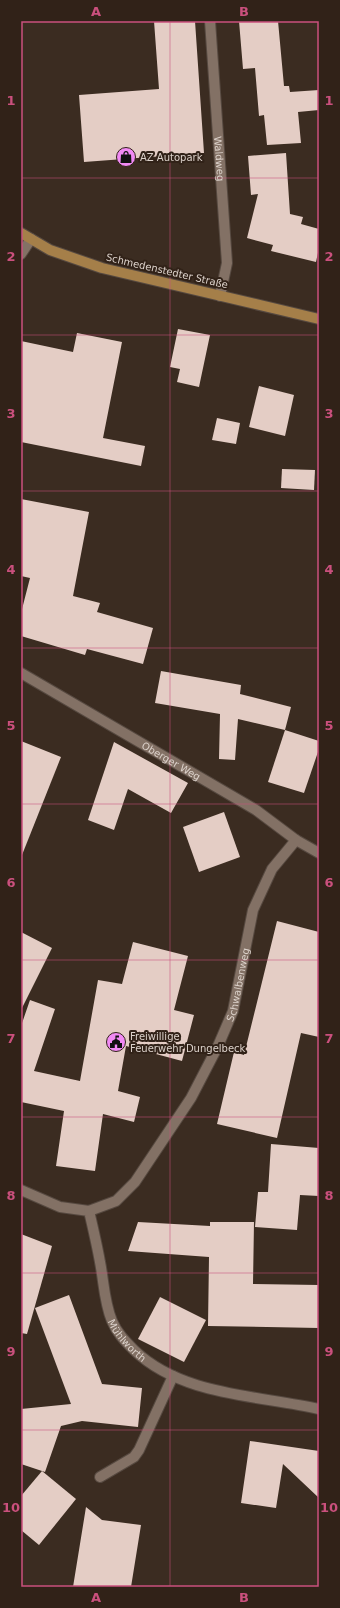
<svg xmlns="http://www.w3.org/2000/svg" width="340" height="1608" font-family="'DejaVu Sans',sans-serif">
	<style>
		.building { fill: #e4cdc5 }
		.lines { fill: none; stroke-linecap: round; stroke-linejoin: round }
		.lane-casing { stroke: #564940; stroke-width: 12 }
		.street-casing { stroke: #564940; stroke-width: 12 }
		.primary-casing { stroke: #564940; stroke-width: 12 }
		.lane { stroke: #837165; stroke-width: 10 }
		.street { stroke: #837165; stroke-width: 10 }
		.primary { stroke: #a57f49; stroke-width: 10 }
		.grid { fill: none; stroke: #ca507d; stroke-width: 1; stroke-opacity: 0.55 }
		.labels { text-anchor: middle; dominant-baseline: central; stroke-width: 4; stroke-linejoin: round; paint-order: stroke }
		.poi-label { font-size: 10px; fill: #dcd2cb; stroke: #312218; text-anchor: start }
		.street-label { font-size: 10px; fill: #dcd2cb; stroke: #312218 }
		.neatline { fill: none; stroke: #ca507d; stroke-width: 1.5 }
		.grid-label { font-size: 13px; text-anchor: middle; font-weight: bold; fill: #ca507d }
	</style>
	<rect width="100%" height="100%" fill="#3b2c21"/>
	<g class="building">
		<polygon points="154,21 195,21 204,153 84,162 79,95 159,89"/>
		<polygon points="239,21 278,21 284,86 289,86 290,92 319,90 319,110 298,112 301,143 267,145 264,115 259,116 255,68 243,69"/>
		<polygon points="286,153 290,214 303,217 301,224 319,229 319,248 316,262 271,251 273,245 247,238 258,194 251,195 248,156"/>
		<polygon points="178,329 210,335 199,387 177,382 180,369 170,367"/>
		<polygon points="77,333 122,342 103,438 145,446 141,466 21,442 21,341 73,352"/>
		<polygon points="259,386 294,395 285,436 249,427"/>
		<polygon points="217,418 240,423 236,444 212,440"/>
		<polygon points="282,469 315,470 314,490 281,488"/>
		<polygon points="21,499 89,512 73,596 100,603 97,612 153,628 143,664 87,649 85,655 21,636 21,613 30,578 21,576"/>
		<polygon points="161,671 241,685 240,694 291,707 285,730 238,719 235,760 219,759 220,714 155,703"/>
		<polygon points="285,730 319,741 319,749 304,793 268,782"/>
		<polygon points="21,741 61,757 22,855 21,854"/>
		<polygon points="114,742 188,783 171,813 128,789 114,830 88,820"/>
		<polygon points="224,812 240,857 199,872 183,827"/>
		<polygon points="277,921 319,932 319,1037 301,1033 277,1138 217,1124 234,1052 244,1055"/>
		<polygon points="21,932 52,948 21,1010"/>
		<polygon points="133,942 188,956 174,1010 194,1015 182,1061 126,1046 118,1091 140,1097 134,1122 103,1114 95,1171 56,1166 64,1111 21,1102 21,1026 30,1000 55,1009 34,1071 80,1081 98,980 122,984"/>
		<polygon points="271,1144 319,1148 319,1196 300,1195 297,1230 255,1227 258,1192 268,1192"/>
		<polygon points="138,1222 210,1226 210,1222 254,1222 253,1284 319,1285 319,1328 208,1326 209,1257 128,1251"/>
		<polygon points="21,1234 52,1246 27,1334 21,1333"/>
		<polygon points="69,1295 102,1384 142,1388 138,1427 82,1421 61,1426 45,1472 21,1464 21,1409 71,1404 35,1308"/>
		<polygon points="160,1297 206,1320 184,1362 138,1339"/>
		<polygon points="250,1441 319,1451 319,1498 283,1464 276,1508 241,1503"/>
		<polygon points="42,1471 76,1499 39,1545 21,1530 21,1496"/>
		<polygon points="86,1507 102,1520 141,1525 131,1587 73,1587"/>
	</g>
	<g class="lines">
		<defs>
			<polyline id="lane" points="100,1477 134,1457 139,1450 173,1376"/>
			<g id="street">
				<path id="s1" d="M210 21 227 263 220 296"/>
				<polyline points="21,254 31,239"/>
				<path id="s2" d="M21 673 256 810 296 840 319 853"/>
				<path id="s3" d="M21 1190 60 1207 89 1211C93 1228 97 1245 100 1262 104 1282 104 1302 112 1321 117 1333 125 1341 134 1350 182 1396 257 1395 319 1409"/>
				<path id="s4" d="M89 1211 116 1201 135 1182 191 1098 218 1046 233 1011 253 910 272 869 296 840"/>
			</g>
			<polyline id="primary" points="21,233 50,250 102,268 319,319"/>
		</defs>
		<use href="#lane" class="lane-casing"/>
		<use href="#street" class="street-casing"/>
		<use href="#primary" class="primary-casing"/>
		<use href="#lane" class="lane"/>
		<use href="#street" class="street"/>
		<use href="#primary" class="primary"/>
	</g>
	<path class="grid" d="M170 21V1587M21 178H319M21 335H319M21 491H319M21 648H319M21 804H319M21 960H319M21 1117H319M21 1273H319M21 1430H319"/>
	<defs>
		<symbol id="shop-disc" viewBox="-11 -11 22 22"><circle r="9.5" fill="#f18af4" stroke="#312218"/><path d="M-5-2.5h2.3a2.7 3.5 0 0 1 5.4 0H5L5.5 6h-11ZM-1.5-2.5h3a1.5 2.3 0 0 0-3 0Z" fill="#111"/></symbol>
		<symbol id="civic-disc" viewBox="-11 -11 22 22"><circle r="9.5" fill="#f18af4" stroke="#312218"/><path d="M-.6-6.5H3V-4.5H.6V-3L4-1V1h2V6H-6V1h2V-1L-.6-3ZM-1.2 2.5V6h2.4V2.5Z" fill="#111"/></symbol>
	</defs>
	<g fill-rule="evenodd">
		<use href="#shop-disc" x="115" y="146" width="22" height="22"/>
		<use href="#civic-disc" x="105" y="1031" width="22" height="22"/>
	</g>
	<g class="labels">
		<g class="poi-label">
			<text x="140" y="157">AZ Autopark</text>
			<text x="130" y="1036">Freiwillige<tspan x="130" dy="12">Feuerwehr Dungelbeck</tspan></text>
		</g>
		<g class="street-label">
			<text stroke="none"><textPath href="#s1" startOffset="138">Waldweg</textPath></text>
			<text transform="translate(167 271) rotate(13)">Schmedenstedter Straße</text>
			<text stroke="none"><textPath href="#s2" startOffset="174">Oberger Weg</textPath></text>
			<text stroke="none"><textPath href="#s4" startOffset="280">Schwalbenweg</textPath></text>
			<text stroke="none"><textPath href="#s3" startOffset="209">Mühlworth</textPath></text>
		</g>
	</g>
	<rect width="340" height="1608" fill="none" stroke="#312218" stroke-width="44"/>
	<rect x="22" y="22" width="296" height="1564" class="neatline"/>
	<g class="grid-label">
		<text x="96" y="16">A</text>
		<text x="244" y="16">B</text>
		<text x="11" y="105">1</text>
		<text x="329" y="105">1</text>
		<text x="11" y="261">2</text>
		<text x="329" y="261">2</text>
		<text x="11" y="418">3</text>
		<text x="329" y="418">3</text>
		<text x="11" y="574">4</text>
		<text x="329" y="574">4</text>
		<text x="11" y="730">5</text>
		<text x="329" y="730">5</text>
		<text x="11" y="887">6</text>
		<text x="329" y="887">6</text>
		<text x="11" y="1043">7</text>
		<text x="329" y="1043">7</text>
		<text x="11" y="1200">8</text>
		<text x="329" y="1200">8</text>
		<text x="11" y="1356">9</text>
		<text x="329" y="1356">9</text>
		<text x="11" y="1512">10</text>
		<text x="329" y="1512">10</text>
		<text x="96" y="1602">A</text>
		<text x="244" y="1602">B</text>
	</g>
</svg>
